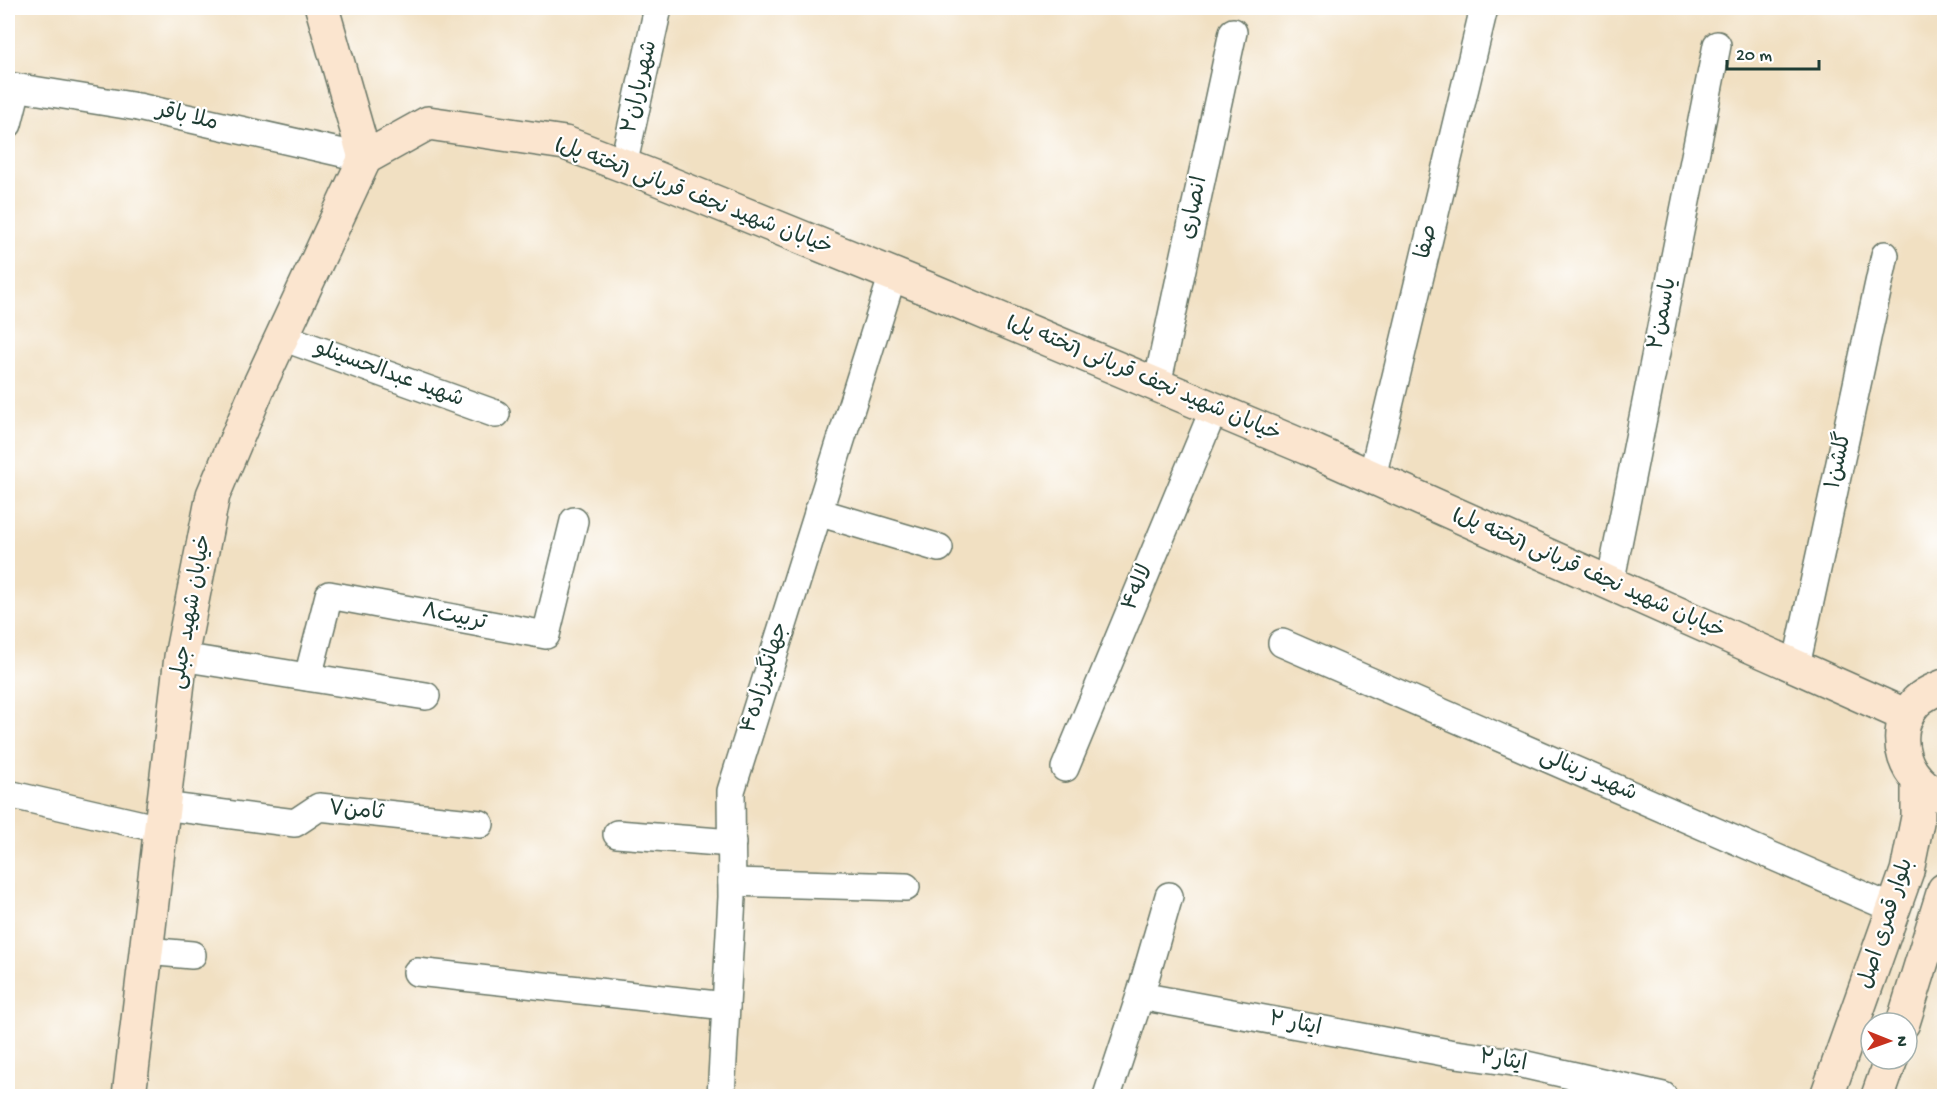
<svg xmlns="http://www.w3.org/2000/svg" width="1952" height="1104" font-family="'Gochi Hand','Playpen Sans Arabic',sans-serif">
	<style>
		.lines { fill: none; stroke-linecap: round; stroke-linejoin: round }
		.street-casing { stroke: #687666; stroke-width: 30 }
		.secondary-casing { stroke: #687666; stroke-width: 36 }
		.street { stroke: #fff; stroke-width: 27 }
		.secondary { stroke: #fbe5cf; stroke-width: 33 }
		.labels { text-anchor: middle; dominant-baseline: central; stroke-width: 4.5; stroke-linejoin: round; paint-order: stroke }
		.street-label { font-size: 22px; fill: #1f3d34; stroke: #fff }
	</style>
	<rect width="100%" height="100%" fill="#fff"/>
	<filter id="ink" filterUnits="userSpaceOnUse"><feTurbulence type="fractalNoise" baseFrequency=".0167" numOctaves="2"/><feDisplacementMap in="SourceGraphic" scale="12" xChannelSelector="R" yChannelSelector="G"/><feConvolveMatrix kernelMatrix="1 2 1 2 8 2 1 2 1" color-interpolation-filters="sRGB"/></filter>
	<filter id="wash" filterUnits="userSpaceOnUse"><feTurbulence type="fractalNoise" baseFrequency=".008" numOctaves="4" result="noise"/><feDisplacementMap in="SourceGraphic" scale="24" xChannelSelector="R" yChannelSelector="G"/><feGaussianBlur stdDeviation="1.35" result="paint"/><feColorMatrix in="noise" values="0 0 0 0 0 0 0 0 0 0 0 0 0 0 0 0 0 1.4 0 .05"/><feComposite in="paint" operator="in"/></filter>
	<g filter="url(#wash)">
		<rect width="100%" height="100%" fill="#f1e0c2"/>
	</g>
	<g filter="url(#ink)">
		<g class="lines">
			<defs>
				<g id="street">
					<polyline points="8,86 138,107 365,158"/>
					<polyline points="8,124 17,88"/>
					<polyline points="623,166 658,8"/>
					<polyline points="282,337 496,414"/>
					<polyline points="1157,385 1233,32"/>
					<polyline points="1372,477 1484,8"/>
					<polyline points="818,512 939,548"/>
					<polyline points="1610,584 1717,45"/>
					<polyline points="1282,643 1894,909"/>
					<polyline points="181,657 426,696"/>
					<polyline points="1796,666 1885,255"/>
					<polyline points="308,677 329,595 546,635 574,521"/>
					<polyline points="1065,768 1214,409"/>
					<polyline points="8,794 160,829"/>
					<polyline points="163,806 295,823 319,807 480,824"/>
					<polyline points="617,834 732,843"/>
					<polyline points="732,882 906,887"/>
					<polyline points="146,951 192,955"/>
					<polyline points="417,972 726,1006"/>
					<polyline points="1140,996 1449,1053 1513,1062 1663,1096"/>
					<polyline points="721,1096 732,897 731,791 893,274"/>
					<polyline points="1107,1096 1140,996 1169,896"/>
				</g>
				<g id="secondary">
					<polyline points="322,8 365,158"/>
					<polyline points="365,158 428,123 565,143 651,176 931,290 1307,448 1907,716"/>
					<path d="M1944 686C1934 690 1924 694 1916 702 1887 734 1905 785 1944 796"/>
					<polyline points="1903,1023 1944,890"/>
					<polyline points="129,1096 181,657 213,495 258,388 365,158"/>
					<polyline points="1827,1096 1907,871 1918,817 1918,781"/>
					<polyline points="1878,1096 1891,1059"/>
				</g>
			</defs>
			<use href="#street" class="street-casing"/>
			<use href="#secondary" class="secondary-casing"/>
			<use href="#street" class="street"/>
			<use href="#secondary" class="secondary"/>
		</g>
	</g>
	<g class="labels">
		<g class="street-label">
			<text transform="translate(641 87) rotate(-77)">شهریاران۲</text>
			<text transform="translate(187 118) rotate(13)">ملا باقر</text>
			<text transform="translate(693 197) rotate(21)">خیابان شهید نجف قربانی (تخته پل)</text>
			<text transform="translate(1195 208) rotate(-78)">انصاری</text>
			<text transform="translate(1428 242) rotate(-77)">صفا</text>
			<text transform="translate(1664 314) rotate(-79)">یاسمن۲</text>
			<text transform="translate(389 375) rotate(20)">شهید عبدالحسینلو</text>
			<text transform="translate(1143 379) rotate(23)">خیابان شهید نجف قربانی (تخته پل)</text>
			<text transform="translate(1840 461) rotate(-78)">گلشن۱</text>
			<text transform="translate(1588 574) rotate(24)">خیابان شهید نجف قربانی (تخته پل)</text>
			<text transform="translate(1139 588) rotate(-67)">لاله۴</text>
			<text transform="translate(192 612) rotate(-80)">خیابان شهید جبلی</text>
			<text transform="translate(454 618) rotate(11)">تربیت۸</text>
			<text transform="translate(766 678) rotate(-73)">جهانگیرزاده۴</text>
			<text transform="translate(1588 776) rotate(23)">شهید زینالی</text>
			<text transform="translate(356 812) rotate(5)">ثامن۷</text>
			<text transform="translate(1887 924) rotate(-72)">بلوار قمری اصل</text>
			<text transform="translate(1295 1025) rotate(11)">ایثار ۲</text>
			<text transform="translate(1503 1062) rotate(9)">ایثار۲</text>
		</g>
	</g>
	<rect width="1952" height="1104" fill="none" stroke="#fff" stroke-width="30"/>
	<g transform="translate(1889 1041) rotate(91)"><circle r="28" fill="#ffffff" stroke="#a5b1ae" stroke-width="1.5"/>
	<path d="M0-4.5L10 22L0 15L-10 22Z" fill="#c8321e"/>
	<text y="-9" font-size="16" font-weight="bold" text-anchor="middle" fill="#1f3d34">N</text>
	</g>
	<path d="M1727 60v9h92v-9" fill="none" stroke="#1f3d34" stroke-width="3"/>
	<text x="1736" y="60" font-size="18" fill="#1f3d34" stroke="#ffffff" stroke-width="4.5" paint-order="stroke">20 m</text>
</svg>
